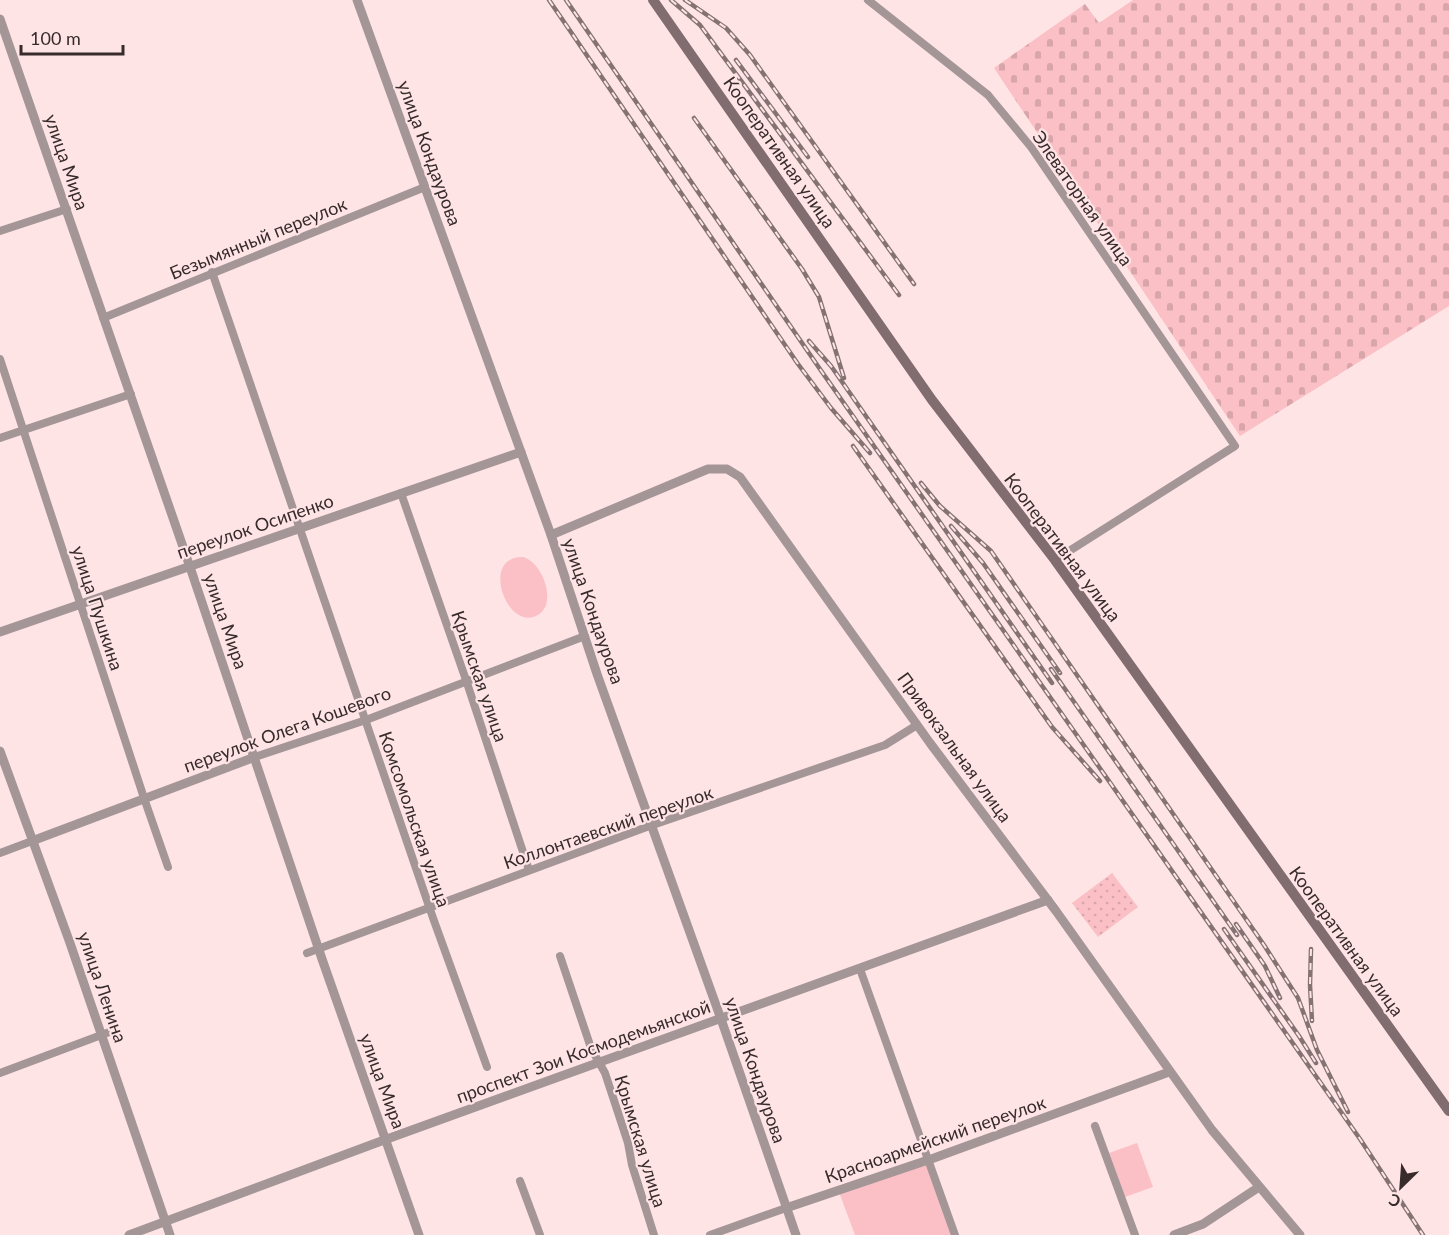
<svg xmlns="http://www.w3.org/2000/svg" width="1449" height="1235" font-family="Lato,sans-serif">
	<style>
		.grass { fill: url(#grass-dots) }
		.cemetery { fill: url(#cemetery-stones) }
		.park { fill: #fbc0c6 }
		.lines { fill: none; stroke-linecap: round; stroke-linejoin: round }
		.minor { stroke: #a49697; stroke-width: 8 }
		.tertiary { stroke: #a49697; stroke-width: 9 }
		.secondary { stroke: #816d6f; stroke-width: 10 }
		.rail-casing { stroke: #857374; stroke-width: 4.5 }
		.rail { stroke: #ffe4e6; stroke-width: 2; stroke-dasharray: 7; stroke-linecap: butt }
		.labels { text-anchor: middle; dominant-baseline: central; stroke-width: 4.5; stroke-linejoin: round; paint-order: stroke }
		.street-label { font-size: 18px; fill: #372b2c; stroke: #ffe4e6 }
	</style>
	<defs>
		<pattern id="grass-dots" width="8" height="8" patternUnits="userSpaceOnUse" patternTransform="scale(1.5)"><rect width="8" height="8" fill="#fbc0c6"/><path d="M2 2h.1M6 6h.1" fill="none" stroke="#d8a5aa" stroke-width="1.8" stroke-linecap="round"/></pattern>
		<pattern id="cemetery-stones" width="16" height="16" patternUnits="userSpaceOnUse" patternTransform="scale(1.5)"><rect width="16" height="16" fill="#fbc0c6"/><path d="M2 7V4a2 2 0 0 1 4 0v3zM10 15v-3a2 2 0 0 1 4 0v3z" fill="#d8a5aa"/></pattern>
	</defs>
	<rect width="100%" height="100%" fill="#ffe4e6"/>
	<polygon class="grass" points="1112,873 1138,907 1098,937 1072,903"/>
	<polygon class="cemetery" points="1133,0 1449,0 1449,306 1240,436 994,68 1085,4 1099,23"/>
	<g class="park">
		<path d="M523 557C543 562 559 606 536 616 506 630 480 556 523 557Z"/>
		<polygon points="1137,1143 1153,1187 1125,1197 1109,1153"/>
		<polygon points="928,1161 954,1235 855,1235 839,1192"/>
	</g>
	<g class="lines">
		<g class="minor">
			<polyline points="868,0 988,95 1031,147 1235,446 1055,560"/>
			<polyline points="0,231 67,209"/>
			<polyline points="212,272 433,918 487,1067"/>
			<polyline points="103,318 425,187"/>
			<polyline points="0,359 144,798 168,867"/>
			<polyline points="0,438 131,394"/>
			<polyline points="401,493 466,680 529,870"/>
			<polyline points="255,757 366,720 585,636"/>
			<polyline points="0,853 32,841"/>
			<polyline points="307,953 644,828 885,745 917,725"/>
			<polyline points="560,956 591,1048 605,1073 628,1143 632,1165 654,1235"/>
			<polyline points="860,969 955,1235"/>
			<polyline points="0,1073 112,1031 116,1026"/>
			<polyline points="1095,1126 1135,1235"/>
			<polyline points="520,1181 540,1235"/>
			<polyline points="710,1235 786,1208"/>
		</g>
		<g class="tertiary">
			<polyline points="357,0 551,535 597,674 721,1019 796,1235"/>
			<polyline points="0,19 190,567 322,959 419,1235"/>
			<polyline points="551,535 708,469 727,469 740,477 930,743 1056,911 1212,1130 1300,1235"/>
			<polyline points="0,632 521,452"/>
			<polyline points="0,751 70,943 170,1235"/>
			<polyline points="32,841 255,757"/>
			<polyline points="786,1208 934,1158 1169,1072"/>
			<polyline points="129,1235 376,1143 1048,900"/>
			<polyline points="1174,1235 1203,1224 1259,1187"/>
		</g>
		<polyline class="secondary" points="653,0 932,400 1055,560 1449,1111"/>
		<defs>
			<g id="rail">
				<polyline points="549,0 798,364 831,408 870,453"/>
				<polyline points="566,0 822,372 1360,1139 1423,1235"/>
				<polyline points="671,0 700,25 899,295"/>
				<polyline points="685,0 726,28 750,55 914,284"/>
				<polyline points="736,60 808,157"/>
				<polyline points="694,118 802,269 819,297 844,378"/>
				<polyline points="809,341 831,366 1052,683"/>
				<polyline points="853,446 1052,727 1100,781"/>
				<polyline points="921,483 940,506 991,551 1264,945 1298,998 1317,1050 1348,1112"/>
				<polyline points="951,526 983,563 1060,673"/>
				<polyline points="1051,669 1237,935"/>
				<polyline points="1236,924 1265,966 1280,998"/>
				<polyline points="1224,929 1299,1036 1316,1063"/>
				<polyline points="1311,949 1310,985 1312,1021"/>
			</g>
		</defs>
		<use href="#rail" class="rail-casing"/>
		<use href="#rail" class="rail"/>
	</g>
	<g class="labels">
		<g class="street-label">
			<text transform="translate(780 152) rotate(55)">Кооперативная улица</text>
			<text transform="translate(430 153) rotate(70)">улица Кондаурова</text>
			<text transform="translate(67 162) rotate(71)">улица Мира</text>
			<text transform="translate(1083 198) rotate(55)">Элеваторная улица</text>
			<text transform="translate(258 238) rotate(-22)">Безымянный переулок</text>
			<text transform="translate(255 526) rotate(-19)">переулок Осипенко</text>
			<text transform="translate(1063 547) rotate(53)">Кооперативная улица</text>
			<text transform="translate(98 608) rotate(72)">улица Пушкина</text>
			<text transform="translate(594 611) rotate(71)">улица Кондаурова</text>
			<text transform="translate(226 621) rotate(71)">улица Мира</text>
			<text transform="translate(480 676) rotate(71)">Крымская улица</text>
			<text transform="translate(287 729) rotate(-20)">переулок Олега Кошевого</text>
			<text transform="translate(955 747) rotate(54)">Привокзальная улица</text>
			<text transform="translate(415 819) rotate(71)">Комсомольская улица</text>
			<text transform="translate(608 827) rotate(-19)">Коллонтаевский переулок</text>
			<text transform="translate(1347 941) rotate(54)">Кооперативная улица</text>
			<text transform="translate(103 987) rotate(71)">улица Ленина</text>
			<text transform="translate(583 1051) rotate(-20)">проспект Зои Космодемьянской</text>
			<text transform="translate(756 1070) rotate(71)">улица Кондаурова</text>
			<text transform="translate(383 1081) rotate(70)">улица Мира</text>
			<text transform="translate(935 1139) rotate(-19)">Красноармейский переулок</text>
			<text transform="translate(641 1141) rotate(73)">Крымская улица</text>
		</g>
	</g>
	<g transform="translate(1401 1187) rotate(205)" stroke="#ffe4e6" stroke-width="4.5" paint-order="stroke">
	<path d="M0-4.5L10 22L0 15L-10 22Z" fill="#372b2c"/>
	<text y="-9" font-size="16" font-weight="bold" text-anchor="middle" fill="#372b2c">С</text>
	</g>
	<path d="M21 45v9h102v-9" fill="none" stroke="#372b2c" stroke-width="3"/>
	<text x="30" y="45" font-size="18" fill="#372b2c" stroke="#ffe4e6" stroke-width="4.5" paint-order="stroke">100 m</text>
</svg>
